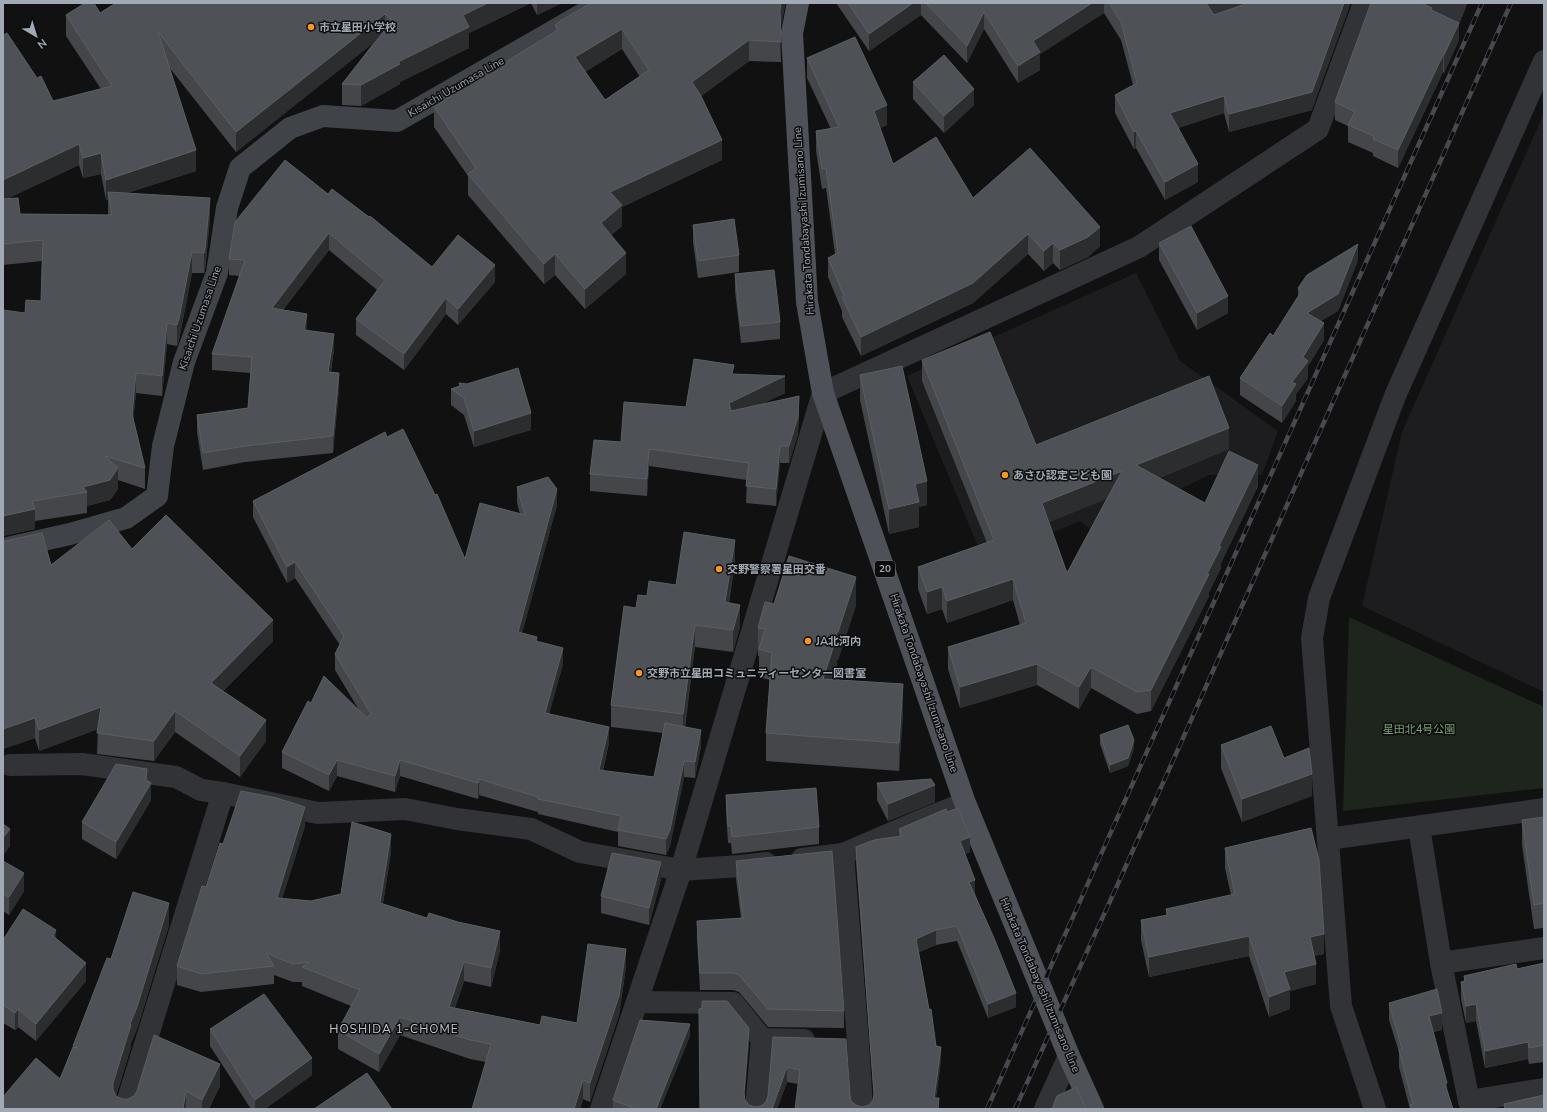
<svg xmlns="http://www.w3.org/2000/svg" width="1547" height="1112" font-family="'Nunito Sans','Noto Sans JP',sans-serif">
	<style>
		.built { fill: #1d1d1f }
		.green { fill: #1d251d }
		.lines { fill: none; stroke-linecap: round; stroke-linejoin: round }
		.minor { stroke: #323337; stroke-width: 22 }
		.tertiary { stroke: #323337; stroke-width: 22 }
		.secondary { stroke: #404348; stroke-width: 22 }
		.primary { stroke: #4e5157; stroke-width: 22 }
		.rail-casing { stroke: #47494f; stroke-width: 4.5 }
		.rail { stroke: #0c0c0d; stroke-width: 3; stroke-dasharray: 9; stroke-linecap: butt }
		.wall { fill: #44464a; fill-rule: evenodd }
		.shaded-wall { fill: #2b2d2f }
		.building { fill: #4e5155; stroke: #5b5f64; fill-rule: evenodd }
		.poi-dot { fill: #f89623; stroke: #0c0c0d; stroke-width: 1.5 }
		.labels { text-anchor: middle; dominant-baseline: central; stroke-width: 3; stroke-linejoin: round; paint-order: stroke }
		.shield { fill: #0c0c0d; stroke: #747a82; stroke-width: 1 }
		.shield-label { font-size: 10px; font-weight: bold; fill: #a1a9b4 }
		.poi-label { font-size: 11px; font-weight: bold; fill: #a1a9b4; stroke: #0c0c0d; text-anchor: start }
		.street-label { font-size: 11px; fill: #a1a9b4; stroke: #0c0c0d }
		.park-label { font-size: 11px; fill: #7aa077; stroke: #0c0c0d }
		.neighbourhood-label { font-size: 12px; letter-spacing: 1px; fill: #c3c8d0; stroke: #0c0c0d }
	</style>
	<rect width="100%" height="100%" fill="#111112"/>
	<g class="built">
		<polygon points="1544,113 1544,692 1362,606 1402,432"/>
		<polygon points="1136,273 1180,361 1278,431 1262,475 1209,475 1093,532 1081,521 984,561 907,376"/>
	</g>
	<polygon class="green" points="1349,617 1544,707 1544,788 1343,811"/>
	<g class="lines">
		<g class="minor">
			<polyline points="1211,3 1219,12 1232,3"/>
			<polyline points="1418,3 1449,20 1456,3"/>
			<polyline points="823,393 1139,247 1318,129 1364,3"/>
			<polyline points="10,765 82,764 176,777 201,790 223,793 318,813 405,809 457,819 531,829 580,852 681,870 740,866 766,863"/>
			<polyline points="1419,827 1441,963 1469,1101 1472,1109"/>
			<polyline points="1328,839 1544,809"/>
			<polyline points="843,854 858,1041 862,1109"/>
			<polyline points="802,859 843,854 917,822 965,803"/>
			<polyline points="1441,963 1544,948"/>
			<polyline points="637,1002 733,1003 762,1039 804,1040"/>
			<polyline points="1469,1101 1544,1089"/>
			<polyline points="125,1109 223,793"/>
			<polyline points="756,1109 762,1039"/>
			<polyline points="1045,1109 1069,1056"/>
			<polyline points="1375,1109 1341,1006 1312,638 1319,598 1395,396 1544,61"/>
		</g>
		<polyline class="tertiary" points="601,1109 681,870 823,393"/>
		<polyline class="secondary" points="3,549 70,534 126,518 157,496 163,446 184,362 217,273 227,208 240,168 290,128 323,116 397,121 602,3"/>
		<polyline class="primary" points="798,3 792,33 807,302 823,393 965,803 1069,1056 1093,1109"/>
		<defs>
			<g id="rail">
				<polyline points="987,1109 1482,3"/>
				<polyline points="1015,1109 1117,886 1511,3"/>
			</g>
		</defs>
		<use href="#rail" class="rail-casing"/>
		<use href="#rail" class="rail"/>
	</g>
	<g class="wall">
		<path d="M116 3H562L537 15 531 3 469 33V48L400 82V84L361 106 342 105V84L375 41 236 152 169 67 196 171 127 193 210 219 205 270 204 273H192L179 340 177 346 167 344 162 396 136 393 133 420 145 468V489L118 480V489L110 500 87 506V513L35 521V529L3 536 25 313 41 301 42 261 3 265V35L53 101 101 89 66 36V15L100 13ZM79 165 83 178 101 174 106 200H108V215L20 214 8 198Z"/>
		<polygon points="836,3 1206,3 1214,15 1312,110 1229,132 1224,113 1178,128 1198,182 1165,200 1136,148 1134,149 1115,113 1115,95 1133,85 1121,40 1104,13 1040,54 1040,70 1018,83 984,29 967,63 921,15 869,51"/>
		<polygon points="1424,4 1432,10 1459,40 1444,73 1443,72 1398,168 1373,156 1373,153 1348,142 1348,126 1335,120 1335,102"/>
		<path d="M555 25 780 27 781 62 749 61 701 96 722 160 622 207V226L611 235 626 274 585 309 555 275 544 284 468 195V176L434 127V107L555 32ZM622 49 640 77 605 100 585 72Z"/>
		<polygon points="807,58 887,125 880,128 893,164 973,198 1100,246 1088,257 1060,270 1053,263 1044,271 1028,254 973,303 861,356 842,317 842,311 828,277 828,258 835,254 826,188 822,189 816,151 816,131 831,129 807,78"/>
		<polygon points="913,82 974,105 944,133 913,99"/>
		<polygon points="328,194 432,267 495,282 458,325 446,314 404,370 356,335 356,319 377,290 329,250 283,310 307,330 334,350 331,372 339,389 333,453 245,462 203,470 197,432 197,415 248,408 251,373 212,370 212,354 240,276 229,275 229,259"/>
		<polygon points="693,225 739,255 739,272 698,278 693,242"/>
		<polygon points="1159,243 1228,313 1197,330 1159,260"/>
		<polygon points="1358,260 1338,311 1321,321 1324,340 1308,366 1308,378 1296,394 1296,401 1282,423 1240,395 1240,378 1273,336 1298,297 1298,288"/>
		<polygon points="735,274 780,322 780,339 741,343 735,291"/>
		<path d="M922 360 1036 445 1229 449 1159 478 1205 503 1258 486 1221 563V568L1209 592V596L1151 711 1137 714 1091 688 1079 709 1037 685 960 708 948 669V647L1020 625 1013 600 947 623 942 609 927 614 918 589V567L987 543 922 381ZM1107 498 1067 573 1049 522Z"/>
		<polygon points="734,374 785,393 760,405 799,413 798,434 789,463 780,463 776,506 746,503 747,480 649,466 647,496 590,491 590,474 621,442 686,407"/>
		<polygon points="860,375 927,505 919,507 919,527 889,534 860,400"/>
		<polygon points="459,383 531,430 474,447 464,415 451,405 451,389 459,386"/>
		<polygon points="387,437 465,559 520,514 517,503 517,487 557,505 522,633 537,641 563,664 549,714 609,743 603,771 654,777 663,733 611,727 611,705 636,608 647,596 735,562 729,603 740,627 733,652 695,647 685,727 701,746 695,778 684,777 670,846 666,855 618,846 618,832 538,814 538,812 479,795 478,799 400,776 395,792 337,776 329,791 282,768 282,752 311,703 359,710 335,670 335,654 340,645 295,578 287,583 253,517 253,501"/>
		<polygon points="132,549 273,641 223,691 266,741 240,777 175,732 154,761 97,754 98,729 39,751 35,738 3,749 51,565"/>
		<polygon points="774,604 856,605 838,660 837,660 837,664 832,679 903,712 899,771 766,761 766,733 770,680 759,677 759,656 758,656 758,628"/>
		<polygon points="1100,735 1134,748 1128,766 1110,773 1100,744"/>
		<polygon points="1221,745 1284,758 1312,796 1242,822 1221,768"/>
		<polygon points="147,780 151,800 116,859 82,839 82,822"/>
		<polygon points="877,783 935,802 888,821 877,800"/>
		<polygon points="726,795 819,827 819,844 732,854 731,843 728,843 726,811"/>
		<polygon points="1544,817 1544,928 1534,929 1522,845 1522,820"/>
		<polygon points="305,826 282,898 311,901 341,894 391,852 383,904 500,950 491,987 464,981 455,1008 540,1025 577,1023 626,967 619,1015 590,1102 583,1099 580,1109 472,1109 486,1062 470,1059 400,1035 379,1072 338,1049 338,1030 351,1006 302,986 302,982 293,982 274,975 274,984 201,992 177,985 177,966 206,887 223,844"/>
		<polygon points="899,829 970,852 965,854 975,894 1016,1007 988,1018 957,941 936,945 919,952 936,1046 941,1061 936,1098 939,1109 795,1109 798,1084 787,1082 777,1109 700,1109 702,1001 749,1043 744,1098 745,1100 749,1105 755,1107 761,1106 766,1102 768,1096 773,1037 850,1095 851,1101 856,1105 862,1107 869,1105 873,1100 874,1098 856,862 856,847 899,837"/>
		<polygon points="1225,848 1324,954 1314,956 1316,984 1290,991 1290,1009 1269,1017 1249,956 1149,977 1141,940 1141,920 1166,915 1166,909 1231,895 1225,868"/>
		<polygon points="3,861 24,891 9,915 3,911"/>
		<polygon points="736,861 844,1011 844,1028 768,1027 739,992 733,990 700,990 697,939 697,921 741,918 736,879"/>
		<polygon points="661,879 649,925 601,913 601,896"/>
		<polygon points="169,925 137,1029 131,1043 131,1047 116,1096 122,1099 128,1099 220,1086 209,1109 3,1109 60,1079 73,1047 73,1046 111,959"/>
		<polygon points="56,939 86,981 36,1041 18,1027 15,1030 3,1023 3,940"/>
		<polygon points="1544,963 1544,1062 1529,1064 1528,1059 1485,1068 1476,1021 1466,1023 1461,999 1461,982 1464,981 1464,976 1517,969"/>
		<polygon points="1389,1003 1442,1030 1433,1032 1447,1091 1453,1109 1410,1109 1399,1067 1399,1052 1389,1020"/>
		<polygon points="210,1029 312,1075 265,1109 251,1109 210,1046"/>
		<polygon points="690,1036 660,1109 613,1109 613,1100"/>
	</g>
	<g class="shaded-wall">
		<polygon points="488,3 531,3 469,33 469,48 400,82 400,84 361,106 361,85 398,62 463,15"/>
		<polygon points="537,3 562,3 537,15"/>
		<polygon points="781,3 786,3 780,31 780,10"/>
		<polygon points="913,3 921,3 921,15 869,51 869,34"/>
		<polygon points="1092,3 1104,3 1104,13 1040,54 1040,70 1018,83 1018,66 1033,41"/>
		<polygon points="1344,3 1351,3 1312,110 1229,132 1229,114"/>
		<polygon points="984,12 984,29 967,63 967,46"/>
		<polygon points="385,14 385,34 236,152 236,132"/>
		<polygon points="1459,23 1459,40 1444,73 1444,55"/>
		<polygon points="622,29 622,49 575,78 575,57"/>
		<polygon points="749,40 749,61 692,103 692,82"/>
		<polygon points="1443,55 1443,72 1398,168 1398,150"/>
		<polygon points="974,89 974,105 944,133 944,116"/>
		<polygon points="1224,96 1224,113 1170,131 1170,113"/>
		<polygon points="887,105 887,125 874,131 874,111"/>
		<polygon points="1136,131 1136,148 1134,149 1134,132"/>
		<polygon points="722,140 722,160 622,207 622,226 601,244 601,223 610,192"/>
		<polygon points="79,144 79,165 3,201 3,180"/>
		<polygon points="196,150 196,171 109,199 108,192 108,200 106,200 106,180"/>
		<polygon points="101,153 101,174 83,178 83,158"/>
		<polygon points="1198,164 1198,182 1165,200 1165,182"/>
		<polygon points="210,198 210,219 205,270 204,273 204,253"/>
		<polygon points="1100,227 1100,246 1088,257 1060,270 1060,250"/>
		<polygon points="329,233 329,250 272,324 272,308"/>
		<polygon points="1028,234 1028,254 973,303 861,356 861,337"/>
		<polygon points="1053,243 1053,263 1044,271 1044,251"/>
		<polygon points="1358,244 1358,260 1338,311 1307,329 1307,313"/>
		<polygon points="192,252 192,273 179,340 177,346 177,325"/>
		<polygon points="626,253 626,274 585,309 585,289"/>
		<polygon points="555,254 555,275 544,284 544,264"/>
		<polygon points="495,265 495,282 458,325 458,309"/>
		<polygon points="1228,296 1228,313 1197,330 1197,313"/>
		<polygon points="446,298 446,314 404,370 404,354"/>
		<polygon points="307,314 307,330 304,346 304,330"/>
		<polygon points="167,323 167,344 162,396 162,376"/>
		<polygon points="1324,323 1324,340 1308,366 1308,378 1296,394 1296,401 1282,423 1282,406 1303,357"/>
		<polygon points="334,334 334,350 328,388 328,372"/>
		<polygon points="136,373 136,393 132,435 132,414"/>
		<polygon points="339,373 339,389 333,453 333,436"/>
		<polygon points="785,376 785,393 729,420 729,403"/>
		<polygon points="799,396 798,434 789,463 789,446"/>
		<polygon points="531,413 531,430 474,447 474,431"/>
		<polygon points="1229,428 1229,449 1136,487 1136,465"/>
		<polygon points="780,446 780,463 776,506 776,489"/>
		<polygon points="649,449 649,466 647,496 647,479"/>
		<polygon points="1258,465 1258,486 1221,563 1221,568 1209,592 1209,596 1151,711 1151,690 1207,574 1219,546"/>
		<polygon points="118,468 118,489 110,500 87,506 87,492 83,487"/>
		<polygon points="1122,471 1122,493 1042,525 1042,503"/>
		<polygon points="927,481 927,505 919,507 919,527 889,534 889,509 915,484"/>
		<polygon points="557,489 557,505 518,648 518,632"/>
		<polygon points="35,509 35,529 3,536 3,516"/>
		<polygon points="735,540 735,562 725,624 725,602"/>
		<polygon points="295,562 295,578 287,583 287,567"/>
		<polygon points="856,577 856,605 838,660 837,660 837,664 823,707 823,679 836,633"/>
		<polygon points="1013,579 1013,600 947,623 947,601"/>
		<polygon points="942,587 942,609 927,614 927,592"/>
		<polygon points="740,605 740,627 733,652 733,630"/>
		<polygon points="273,620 273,641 211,703 211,683"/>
		<polygon points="695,625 695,647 683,736 683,714"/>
		<polygon points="563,648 563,664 545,729 545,713"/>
		<polygon points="1037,664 1037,685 960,708 960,687"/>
		<polygon points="1091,667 1091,688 1079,709 1079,687"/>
		<polygon points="903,684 903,712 899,771 899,743"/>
		<polygon points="101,707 101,728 39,751 39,730"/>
		<polygon points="175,711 175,732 154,761 154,741"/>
		<polygon points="35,718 35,738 3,749 3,729"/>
		<polygon points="266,720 266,741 240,777 240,756"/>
		<polygon points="609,727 609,743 599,786 599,770"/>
		<polygon points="701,730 701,746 695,778 695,762"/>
		<polygon points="1134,740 1134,748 1128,766 1110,773 1110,765"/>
		<polygon points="337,760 337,776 329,791 329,775"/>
		<polygon points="400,760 400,776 395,792 395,776"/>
		<polygon points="684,761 684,777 670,846 666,855 666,839"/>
		<polygon points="147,769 147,786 151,783 151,800 116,859 116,842 146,780"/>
		<polygon points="1312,774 1312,796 1242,822 1242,799"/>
		<polygon points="479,779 479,795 478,799 478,783"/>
		<polygon points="935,785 935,802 888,821 888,804"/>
		<polygon points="305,807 305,826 277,916 277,898"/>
		<polygon points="10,829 10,846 3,856 3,838"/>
		<polygon points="391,834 391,852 380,922 380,903"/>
		<polygon points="970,837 970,852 960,856 960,841"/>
		<polygon points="661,862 661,879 649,925 649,908"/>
		<polygon points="24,873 24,891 9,915 9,897"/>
		<polygon points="975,880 975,894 969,897 969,882"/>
		<polygon points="169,903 169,925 137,1029 131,1043 131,1047 113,1105 113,1083 130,1024"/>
		<polygon points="56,930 56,947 53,936"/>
		<polygon points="936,930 936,945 916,953 916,939"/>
		<polygon points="500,931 500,950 491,987 491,968"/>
		<polygon points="1324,934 1324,954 1310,957 1310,937"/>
		<polygon points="1249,936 1249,956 1149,977 1149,957"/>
		<polygon points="626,949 626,967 619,1015 590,1102 590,1083"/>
		<polygon points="464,962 464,981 449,1025 449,1007"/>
		<polygon points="86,963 86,981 36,1041 36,1024"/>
		<polygon points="1316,964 1316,984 1290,991 1290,1009 1269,1017 1269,997 1284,972"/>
		<polygon points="1016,993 1016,1007 988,1018 988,1004"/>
		<polygon points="1476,1004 1476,1021 1466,1023 1466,1006"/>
		<polygon points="18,1009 18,1027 15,1030 15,1013"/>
		<polygon points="1442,1013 1442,1030 1429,1033 1429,1016"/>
		<polygon points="400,1017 400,1035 379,1072 379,1054"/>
		<polygon points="690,1024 690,1036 660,1109 656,1109"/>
		<polygon points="749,1028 749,1043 744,1108 744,1093"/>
		<polygon points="1528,1042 1528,1059 1485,1068 1485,1051"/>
		<polygon points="941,1047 941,1061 934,1109 934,1098"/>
		<polygon points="312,1058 312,1075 265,1109 255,1109 255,1100"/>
		<polygon points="220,1064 220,1086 209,1109 202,1109 202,1100"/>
		<polygon points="787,1067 787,1082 777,1109 772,1109"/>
		<polygon points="583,1080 583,1099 580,1109 574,1109"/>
		<polygon points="1447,1083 1447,1100 1445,1084"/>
		<polygon points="186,1091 186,1109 183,1109"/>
	</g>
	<g class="building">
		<polygon points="85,3 94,3 100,13 116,3 488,3 463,15 469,27 398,62 400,64 361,85 342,84 392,21 385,14 236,132 158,32 196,150 106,180 101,153 83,158 79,144 3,180 3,35 7,33 37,78 41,76 53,101 112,86 66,15"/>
		<path d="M591 3H781L780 10 781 42 749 40 692 82 701 96 722 140 610 192 622 205 601 223 626 253 585 289 555 254 544 264 468 174 476 168 434 107 493 67 494 69 558 30 555 25 562 20ZM622 29 649 70 605 100 575 57Z"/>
		<polygon points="848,3 913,3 869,34"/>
		<polygon points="926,3 1092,3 1033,41 1040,52 1018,66 984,12 967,46"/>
		<polygon points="1109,3 1206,3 1214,15 1248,3 1344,3 1312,92 1229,114 1224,96 1170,113 1198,164 1165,182 1136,131 1134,132 1115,95 1137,83 1121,22"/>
		<polygon points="1371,3 1424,3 1423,4 1432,8 1431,10 1459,23 1444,55 1443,55 1398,150 1373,139 1374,136 1348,125 1355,112 1335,102"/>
		<polygon points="855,37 887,105 874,111 893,164 936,137 973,198 1030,148 1100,227 1088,237 1060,250 1053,243 1044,251 1028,234 973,283 861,337 842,297 844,296 828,258 838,253 826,168 822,169 816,131 839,127 807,58"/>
		<polygon points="944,55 974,89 944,116 913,82"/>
		<polygon points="285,160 328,194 332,189 369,217 370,216 432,267 458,235 495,265 458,309 446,298 404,354 356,319 385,280 329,233 272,308 307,314 304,330 334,334 328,372 339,373 333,436 245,446 203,453 197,415 248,408 252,357 212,354 245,260 229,259 235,222"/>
		<polygon points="108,192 210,198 205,249 204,253 192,252 179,319 177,325 167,323 162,376 136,373 132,414 145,468 105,456 118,468 110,480 83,487 87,492 32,501 35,509 3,516 3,310 25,313 26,300 41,301 43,240 3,244 3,199 18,198 20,214 112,215"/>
		<polygon points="734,219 739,255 698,261 693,225"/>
		<polygon points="1191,226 1228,296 1197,313 1159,243"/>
		<polygon points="1358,244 1338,294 1307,313 1324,323 1303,357 1308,361 1292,382 1296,384 1282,406 1240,378 1270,333 1273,336 1301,292 1298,288 1307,275"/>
		<polygon points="774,270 780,322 741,326 735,274"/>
		<path d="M990 332 1036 445 1209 376 1229 428 1136 465 1205 503 1229 451 1258 465 1219 546 1221 547 1207 574H1209L1151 690 1137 692 1091 667 1079 687 1037 664 960 687 948 647 1026 623 1013 579 947 601 942 587 927 592 918 567 994 540 922 360ZM1122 471 1067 573 1042 503Z"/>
		<polygon points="694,359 734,365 732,374 785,376 729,403 731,411 799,396 798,417 789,446 780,446 776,489 746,486 749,463 649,449 647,479 590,474 594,440 621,442 624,402 686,407"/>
		<polygon points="902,366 927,481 915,484 919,502 889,509 860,375"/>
		<polygon points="518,368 531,413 474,431 464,398 451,389 460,386 459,383 467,384"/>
		<polygon points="403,429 435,495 437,494 465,559 480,503 525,515 517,487 548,477 557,489 518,632 537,637 536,641 563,648 545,713 609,727 599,770 654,777 665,723 701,730 695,762 684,761 670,830 666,839 618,830 621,816 538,799 538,797 479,779 478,783 400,760 395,776 337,760 329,775 282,752 308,701 311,703 324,676 367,718 371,714 335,654 344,636 295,562 287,567 253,501 385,432 387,437"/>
		<polygon points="166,515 273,620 211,683 266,720 240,756 175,711 154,741 97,733 101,707 39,730 35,718 3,729 3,541 5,541 42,533 51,565 109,520 132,549"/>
		<polygon points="684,532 735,540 725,602 740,605 733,630 695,625 683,714 611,705 624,606 636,608 638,595 647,596 649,581 676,585"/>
		<polygon points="789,556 856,577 838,632 836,633 837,636 823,679 903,684 899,743 766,733 772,653 759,649 765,629 758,628 765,602 774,604"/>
		<polygon points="1128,725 1134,740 1128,758 1110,765 1100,735"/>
		<polygon points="1271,726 1284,758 1309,748 1312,774 1242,799 1221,745"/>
		<polygon points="116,764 147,769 146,780 151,783 116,842 82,822"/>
		<polygon points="931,779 935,785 888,804 877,783"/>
		<polygon points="816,788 819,827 732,837 731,826 728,826 726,795"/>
		<polygon points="241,791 277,798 305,807 277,898 311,901 341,894 352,822 391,834 380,903 427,918 429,913 458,922 500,931 491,968 464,962 449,1007 540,1025 542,1016 577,1023 588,944 626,949 619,996 590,1083 583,1080 574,1109 472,1109 491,1044 470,1040 400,1017 379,1054 338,1030 360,990 302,967 310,962 293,964 266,953 274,966 201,974 177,966 202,886 206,887 220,843 223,844"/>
		<polygon points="958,808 970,837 960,841 975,880 969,882 994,938 1016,993 988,1004 957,926 936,930 916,939 929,1010 931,1009 936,1046 941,1047 934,1098 939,1098 938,1109 795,1109 800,1070 787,1067 772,1109 700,1109 699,1009 702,1008 702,1001 727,1001 749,1028 744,1093 745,1100 749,1105 755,1107 761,1106 766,1102 768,1096 773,1037 846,1039 850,1095 851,1101 856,1105 862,1107 869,1105 873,1100 874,1094 856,847 874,840 902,836 899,829 946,809 947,812"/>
		<polygon points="1544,817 1544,903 1534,905 1522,820"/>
		<polygon points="3,824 10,829 3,838"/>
		<polygon points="1311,828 1319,860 1324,934 1310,937 1316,964 1284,972 1290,989 1269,997 1249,936 1149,957 1141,920 1168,915 1166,909 1235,894 1225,848"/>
		<polygon points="832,851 844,1011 768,1009 739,975 733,973 700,973 697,921 743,918 736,861"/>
		<polygon points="612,853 661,862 649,908 601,896"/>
		<polygon points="3,861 24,873 9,897 3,894"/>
		<polygon points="133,892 169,903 137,1007 130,1024 131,1025 113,1083 113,1090 116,1096 122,1099 128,1099 134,1096 137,1091 154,1035 220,1064 202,1100 186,1091 183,1109 3,1109 3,1097 36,1058 60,1079 73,1047 78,1048 73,1046 107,958 111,959"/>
		<polygon points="23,909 56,930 53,936 86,963 36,1024 18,1009 15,1013 3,1005 3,940"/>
		<polygon points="1544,963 1544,1045 1529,1048 1528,1042 1485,1051 1476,1004 1466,1006 1461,982 1465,981 1464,976 1516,964 1517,969"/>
		<polygon points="1437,989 1442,1013 1429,1016 1447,1083 1445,1084 1453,1109 1411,1109 1410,1105 1413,1104 1399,1050 1402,1049 1389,1003"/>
		<polygon points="264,994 312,1058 255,1100 210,1029"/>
		<polygon points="640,1020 690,1024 656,1109 636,1109 613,1100"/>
		<polygon points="367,1073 392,1109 314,1109"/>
		<polygon points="1076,1087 1086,1109 1052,1109 1057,1096"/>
		<polygon points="1544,1095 1544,1109 1505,1109 1504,1104"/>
	</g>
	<g class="poi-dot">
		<circle cx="311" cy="27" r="4"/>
		<circle cx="1005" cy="475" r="4"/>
		<circle cx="719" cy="569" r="4"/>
		<circle cx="808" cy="641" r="4"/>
		<circle cx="639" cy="673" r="4"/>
	</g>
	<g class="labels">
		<rect class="shield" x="875" y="561" width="20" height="16" rx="3"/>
		<g class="shield-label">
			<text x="885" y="569">20</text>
		</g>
		<g class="poi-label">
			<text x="319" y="27">市立星田小学校</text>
			<text x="1013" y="475">あさひ認定こども園</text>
			<text x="727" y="569">交野警察署星田交番</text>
			<text x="816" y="641">JA北河内</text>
			<text x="647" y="673">交野市立星田コミュニティーセンター図書室</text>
		</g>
		<g class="street-label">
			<text transform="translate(456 87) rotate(-30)">Kisaichi Uzumasa Line</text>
			<text transform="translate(804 221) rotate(-94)">Hirakata Tondabayashi Izumisano Line</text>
			<text transform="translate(200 318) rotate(-71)">Kisaichi Uzumasa Line</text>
			<text transform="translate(924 683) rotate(71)">Hirakata Tondabayashi Izumisano Line</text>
			<text transform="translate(1040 985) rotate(67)">Hirakata Tondabayashi Izumisano Line</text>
		</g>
		<g class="park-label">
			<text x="1419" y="729">星田北4号公園</text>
		</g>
		<g class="neighbourhood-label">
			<text x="394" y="1029">HOSHIDA 1-CHOME</text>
		</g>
	</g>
	<rect width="1547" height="1112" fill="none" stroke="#a1a9b4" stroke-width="8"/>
	<g transform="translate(36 36) rotate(142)" stroke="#0c0c0d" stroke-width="3" paint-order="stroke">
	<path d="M0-3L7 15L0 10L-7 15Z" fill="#a1a9b4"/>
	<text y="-6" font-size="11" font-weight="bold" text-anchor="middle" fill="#a1a9b4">N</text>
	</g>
</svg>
